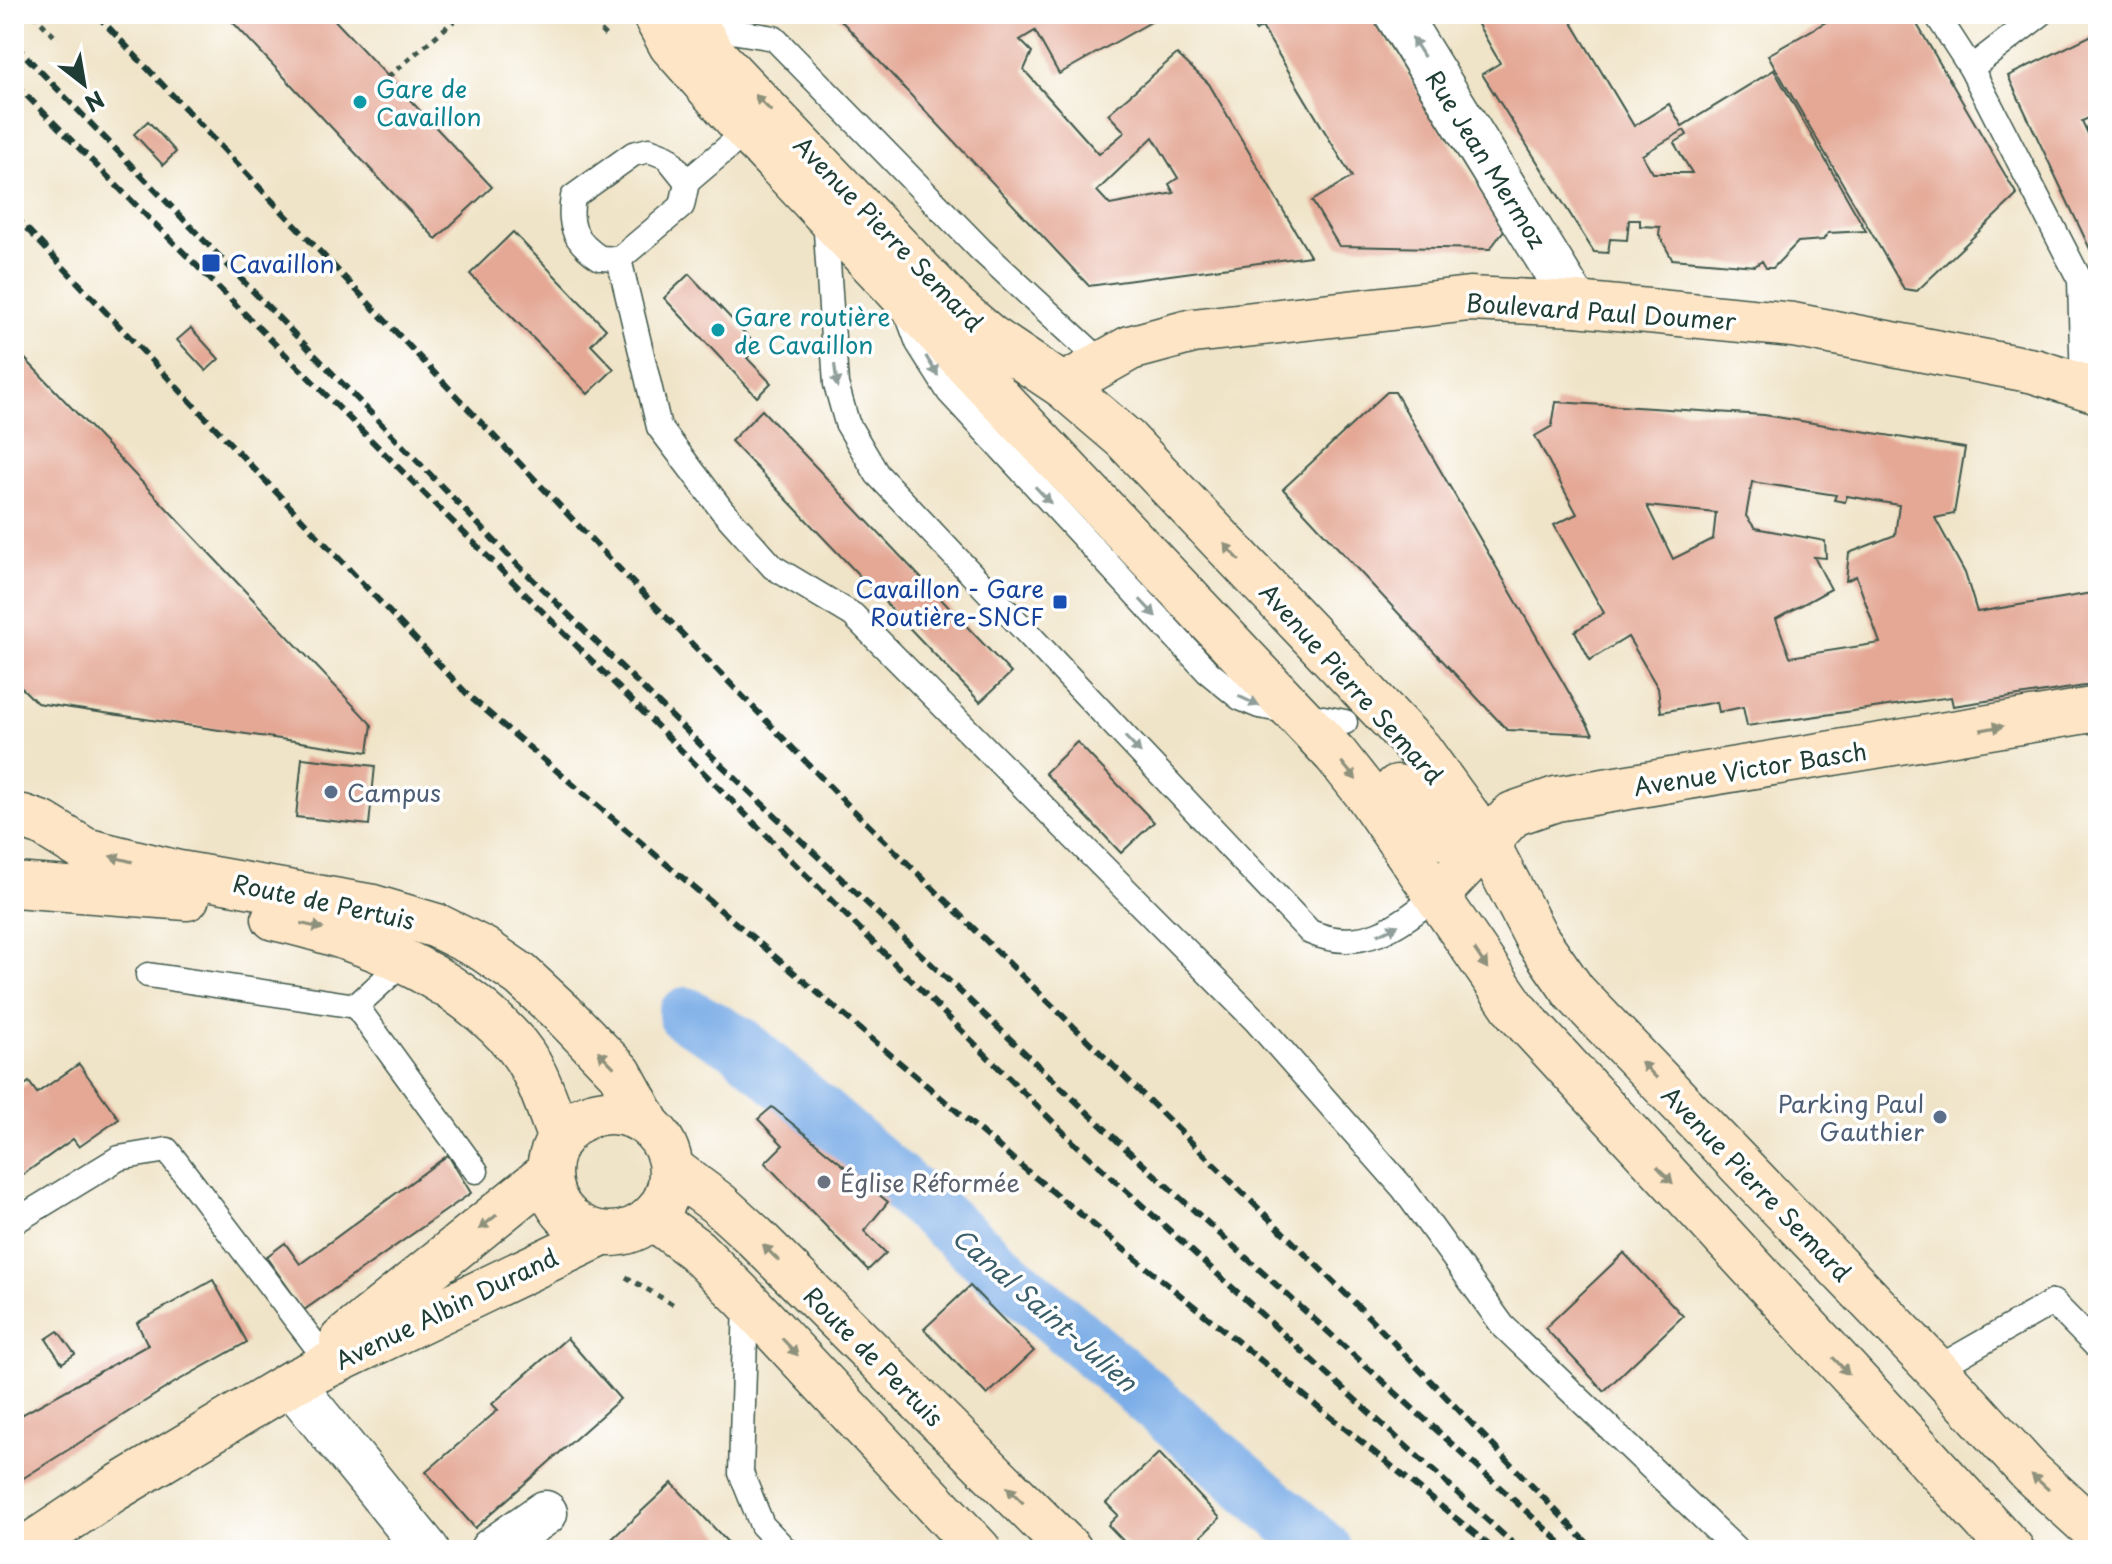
<svg xmlns="http://www.w3.org/2000/svg" width="2112" height="1564" font-family="'Playpen Sans',sans-serif">
	<style>
		.lines { fill: none; stroke-linecap: round; stroke-linejoin: round }
		.canal { stroke: #7cade7; stroke-width: 56 }
		.building { fill: #e4a895; fill-rule: evenodd }
		.lane-casing { stroke: #3e564a; stroke-width: 27 }
		.street-casing { stroke: #3e564a; stroke-width: 47 }
		.secondary-casing { stroke: #3e564a; stroke-width: 47 }
		.path { stroke: #3e564a; stroke-width: 5; stroke-dasharray: 6 6; stroke-linecap: butt }
		.lane { stroke: #fff; stroke-width: 24 }
		.street { stroke: #fff; stroke-width: 44 }
		.secondary { stroke: #fee5c5; stroke-width: 44 }
		.rail { stroke: #1f3d34; stroke-width: 6; stroke-dasharray: 12 6; stroke-linecap: butt }
		.oneway { fill: #8f9e9a }
		.oneway2 { fill: #8e917c }
		.culture-dot { fill: #0f9aa8; stroke: #fff; stroke-width: 3 }
		.transit-dot { fill: #1a4fb4; stroke: #fff; stroke-width: 3 }
		.service-dot { fill: #5c6f8a; stroke: #fff; stroke-width: 3 }
		.worship-dot { fill: #6b7280; stroke: #fff; stroke-width: 3 }
		.labels { text-anchor: middle; dominant-baseline: central; stroke-width: 7; stroke-linejoin: round; paint-order: stroke }
		.culture-label { font-size: 24px; fill: #0d838f; stroke: #fff; text-anchor: start }
		.street-label { font-size: 24px; fill: #1f3d34; stroke: #fff }
		.transit-label { font-size: 24px; fill: #164399; stroke: #fff; text-anchor: start }
		.service-label { font-size: 24px; fill: #4e5e75; stroke: #fff; text-anchor: start }
		.worship-label { font-size: 24px; fill: #5b616d; stroke: #fff; text-anchor: start }
		.water-label { font-size: 26px; font-style: italic; fill: #3b5f6a; stroke: #fff }
	</style>
	<rect width="100%" height="100%" fill="#fff"/>
	<filter id="ink" filterUnits="userSpaceOnUse"><feTurbulence type="fractalNoise" baseFrequency=".0125" numOctaves="2"/><feDisplacementMap in="SourceGraphic" scale="16" xChannelSelector="R" yChannelSelector="G"/><feConvolveMatrix kernelMatrix="1 2 1 2 8 2 1 2 1" color-interpolation-filters="sRGB"/></filter>
	<filter id="wash" filterUnits="userSpaceOnUse"><feTurbulence type="fractalNoise" baseFrequency=".006" numOctaves="4" result="noise"/><feDisplacementMap in="SourceGraphic" scale="32" xChannelSelector="R" yChannelSelector="G"/><feGaussianBlur stdDeviation="1.8" result="paint"/><feColorMatrix in="noise" values="0 0 0 0 0 0 0 0 0 0 0 0 0 0 0 0 0 1.4 0 .05"/><feComposite in="paint" operator="in"/></filter>
	<g filter="url(#wash)">
		<rect width="100%" height="100%" fill="#f0e4c8"/>
		<g class="lines">
			<polyline class="canal" points="686,1015 739,1044 1324,1550"/>
		</g>
		<g id="blocks">
			<g class="building">
				<polygon points="225,14 329,14 492,187 436,239"/>
				<path d="M835 14H1165L1059 74 1035 31 1020 40 1032 52 1024 70 1099 154 1125 132 1108 114 1177 54 1209 84 1310 256 1089 286ZM1153 137 1178 178 1169 184 1174 193 1110 205 1097 191Z"/>
				<polygon points="1246,14 1370,14 1504,230 1490,249 1339,246 1312,201 1352,177 1262,27 1256,31"/>
				<path d="M1472 14H1583L1571 21 1634 126 1669 104 1682 126 1774 70 1866 231 1828 233 1823 240 1798 242 1773 268H1766L1762 261 1755 266 1672 259 1659 235 1660 227 1640 226V220H1629L1627 240 1610 239 1608 253 1594 252 1482 74 1500 63ZM1684 130 1687 135 1674 143 1692 173H1653L1642 155Z"/>
				<polygon points="1840,14 1911,14 2017,195 1917,291 1904,289 1768,55"/>
				<polygon points="2098,32 2098,114 2082,121 2098,155 2098,266 2008,76"/>
				<polygon points="148,121 176,152 163,165 134,134"/>
				<polygon points="513,232 606,329 591,345 614,369 588,394 470,274"/>
				<polygon points="689,274 758,347 747,358 771,383 757,397 664,298"/>
				<polygon points="191,328 219,359 206,371 177,340"/>
				<polygon points="14,347 372,725 368,752 37,703 14,680"/>
				<polygon points="1387,392 1395,392 1593,734 1507,730 1283,489"/>
				<path d="M1556 402 1764 415 1965 448 1954 514 1935 518 1965 573 1977 612 2098 592V684L1953 706 1951 697 1747 726 1743 707 1719 712 1717 702 1661 712 1658 688 1628 637 1590 660 1575 631 1604 613 1554 525 1577 514 1535 436 1552 426ZM1752 482 1836 495 1834 500 1845 502 1847 496 1899 505 1895 535 1849 553 1846 581 1856 576 1880 643 1790 657 1776 619 1831 589 1814 557 1826 558 1825 541 1755 528 1746 516ZM1647 506 1716 513 1713 539 1673 559Z"/>
				<polygon points="762,410 1011,673 980,702 731,441"/>
				<polygon points="1077,742 1154,822 1121,853 1045,773"/>
				<polygon points="302,758 375,766 369,825 296,817"/>
				<polygon points="79,1064 119,1119 79,1147 73,1139 14,1181 14,1093 29,1082 37,1093"/>
				<polygon points="772,1107 888,1202 864,1231 886,1253 868,1270 765,1163 783,1145 758,1119"/>
				<polygon points="448,1155 471,1193 304,1310 266,1257 285,1243 300,1264"/>
				<polygon points="1624,1253 1683,1316 1604,1391 1545,1328"/>
				<polygon points="213,1280 247,1342 174,1383 14,1484 14,1419 148,1345 137,1323"/>
				<polygon points="970,1286 1034,1351 987,1395 924,1329"/>
				<polygon points="58,1331 75,1354 62,1363 46,1339"/>
				<polygon points="567,1338 620,1399 475,1528 426,1472 498,1410 492,1404"/>
				<polygon points="1159,1453 1220,1518 1187,1550 1132,1550 1108,1525 1118,1515 1106,1503"/>
				<polygon points="672,1483 735,1550 600,1550"/>
			</g>
		</g>
	</g>
	<g filter="url(#ink)">
		<use href="#blocks" fill-opacity="0" stroke="#3e564a" stroke-width="2"/>
		<g class="lines">
			<defs>
				<g id="lane">
					<polyline points="1936,14 1971,68 2080,280 2083,386"/>
					<polyline points="695,25 774,38 981,250 1102,362"/>
					<polyline points="1971,68 2041,14"/>
					<path d="M649 150 667 157 687 182 682 206 619 259 600 258C575 242 568 226 573 197L633 154Z"/>
					<polyline points="687,182 747,131"/>
					<path d="M825 217 836 384 847 423 877 474 1310 932C1361 954 1398 927 1437 895"/>
					<polyline points="619,259 659,427 722,510 773,567 853,615 1256,1021 1403,1188 1503,1326 1737,1550"/>
					<polyline points="908,316 918,343 949,392 1208,672 1240,698 1259,706 1345,722"/>
					<polyline points="148,975 356,1006 405,961"/>
					<polyline points="356,1006 476,1171"/>
					<polyline points="14,1222 119,1158 167,1150 323,1355"/>
					<polyline points="746,1300 741,1473 762,1525 786,1550"/>
					<polyline points="1936,1369 2053,1302 2098,1348"/>
				</g>
				<g id="street">
					<polyline points="1397,14 1576,304"/>
					<polyline points="291,1383 427,1550"/>
					<polyline points="492,1550 545,1513"/>
				</g>
				<g id="secondary">
					<polyline points="654,14 671,45 747,131 1336,755 1366,793 1517,1012 2012,1550"/>
					<polyline points="689,14 713,54 957,309 990,337 1063,386 1125,439 1420,750 1486,841 1537,939 1574,992 1936,1369 2030,1472 2098,1534"/>
					<polyline points="1063,386 1130,348 1193,331 1469,299 1576,304 1793,325 2034,371 2098,391"/>
					<path d="M1397 787C1426 832 1429 843 1486 841"/>
					<polyline points="23,817 43,824 85,850 179,873 373,907 437,926 483,949 521,975 563,1014 620,1073 648,1124"/>
					<polyline points="14,885 187,898"/>
					<polyline points="1437,895 1513,814 1556,799 2098,709"/>
					<path d="M274 918C360 937 450 972 511 1039 537 1066 546 1104 560 1138"/>
					<circle cx="610" cy="1173" r="61"/>
					<polyline points="672,1169 719,1204 754,1236 1070,1550"/>
					<polyline points="652,1217 696,1250 746,1300 979,1550"/>
					<polyline points="342,1340 548,1173"/>
					<polyline points="23,1550 113,1490 291,1383 602,1234"/>
				</g>
			</defs>
			<use href="#lane" class="lane-casing"/>
			<use href="#street" class="street-casing"/>
			<use href="#secondary" class="secondary-casing"/>
			<g class="path">
				<polyline points="33,14 58,40"/>
				<polyline points="584,14 609,39"/>
				<polyline points="388,77 462,14"/>
				<polyline points="626,1277 676,1306"/>
			</g>
			<use href="#lane" class="lane"/>
			<use href="#street" class="street"/>
			<use href="#secondary" class="secondary"/>
			<g class="rail">
				<polyline points="96,14 609,558 840,797 1361,1309 1594,1550"/>
				<polyline points="14,44 511,558 714,758 1124,1147 1569,1550"/>
				<polyline points="14,83 1076,1145 1520,1550"/>
				<polyline points="14,215 470,697 1026,1170 1495,1550"/>
			</g>
		</g>
		<defs><path id="oneway-solid" d="M-6-.8H1V-3.2L6.5 0L1 3.2V.8H-6Z" transform="scale(2)"/></defs>
		<g class="oneway">
			<use href="#oneway-solid" transform="translate(1418 47) rotate(-122)"/>
			<use href="#oneway-solid" transform="translate(932 366) rotate(58)"/>
			<use href="#oneway-solid" transform="translate(836 376) rotate(83)"/>
			<use href="#oneway-solid" transform="translate(1043 495) rotate(47)"/>
			<use href="#oneway-solid" transform="translate(1148 608) rotate(47)"/>
			<use href="#oneway-solid" transform="translate(1249 701) rotate(25)"/>
			<use href="#oneway-solid" transform="translate(1133 745) rotate(47)"/>
			<use href="#oneway-solid" transform="translate(1388 930) rotate(-25)"/>
		</g>
		<g class="oneway2">
			<use href="#oneway-solid" transform="translate(763 103) rotate(-135)"/>
			<use href="#oneway-solid" transform="translate(1232 552) rotate(-133)"/>
			<use href="#oneway-solid" transform="translate(1992 728) rotate(-10)"/>
			<use href="#oneway-solid" transform="translate(1349 771) rotate(51)"/>
			<use href="#oneway-solid" transform="translate(121 859) rotate(-166)"/>
			<use href="#oneway-solid" transform="translate(312 926) rotate(13)"/>
			<use href="#oneway-solid" transform="translate(1481 959) rotate(56)"/>
			<use href="#oneway-solid" transform="translate(606 1059) rotate(-134)"/>
			<use href="#oneway-solid" transform="translate(1649 1070) rotate(-134)"/>
			<use href="#oneway-solid" transform="translate(1665 1175) rotate(47)"/>
			<use href="#oneway-solid" transform="translate(488 1222) rotate(141)"/>
			<use href="#oneway-solid" transform="translate(771 1253) rotate(-135)"/>
			<use href="#oneway-solid" transform="translate(790 1347) rotate(47)"/>
			<use href="#oneway-solid" transform="translate(1841 1366) rotate(47)"/>
			<use href="#oneway-solid" transform="translate(2040 1482) rotate(-138)"/>
			<use href="#oneway-solid" transform="translate(1015 1495) rotate(-135)"/>
		</g>
	</g>
	<g class="culture-dot">
		<circle cx="360" cy="102" r="8"/>
		<circle cx="718" cy="330" r="8"/>
	</g>
	<g class="transit-dot">
		<rect x="201" y="253" width="20" height="20" rx="4"/>
		<rect x="1052" y="594" width="16" height="16" rx="4"/>
	</g>
	<g class="service-dot">
		<circle cx="331" cy="792" r="8"/>
		<circle cx="1940" cy="1117" r="8"/>
	</g>
	<circle class="worship-dot" cx="824" cy="1182" r="8"/>
	<g class="labels">
		<g class="culture-label">
			<text x="376" y="88">Gare de<tspan x="376" dy="28">Cavaillon</tspan></text>
			<text x="734" y="316">Gare routière<tspan x="734" dy="28">de Cavaillon</tspan></text>
		</g>
		<g class="street-label">
			<text transform="translate(1487 159) rotate(58)">Rue Jean Mermoz</text>
			<text transform="translate(889 233) rotate(46)">Avenue Pierre Semard</text>
			<text transform="translate(1601 311) rotate(4)">Boulevard Paul Doumer</text>
			<text transform="translate(1352 683) rotate(48)">Avenue Pierre Semard</text>
			<text transform="translate(1750 768) rotate(-9)">Avenue Victor Basch</text>
			<text transform="translate(324 901) rotate(12)">Route de Pertuis</text>
			<text transform="translate(1757 1183) rotate(46)">Avenue Pierre Semard</text>
			<text transform="translate(446 1308) rotate(-26)">Avenue Albin Durand</text>
			<text transform="translate(874 1356) rotate(45)">Route de Pertuis</text>
		</g>
		<g class="transit-label">
			<text x="229" y="263">Cavaillon</text>
			<text x="1044" y="588" text-anchor="end">Cavaillon - Gare<tspan x="1044" dy="28">Routière-SNCF</tspan></text>
		</g>
		<g class="service-label">
			<text x="347" y="792">Campus</text>
			<text x="1924" y="1103" text-anchor="end">Parking Paul<tspan x="1924" dy="28">Gauthier</tspan></text>
		</g>
		<g class="worship-label">
			<text x="840" y="1182">Église Réformée</text>
		</g>
		<g class="water-label">
			<text transform="translate(1045 1309) rotate(41)">Canal Saint-Julien</text>
		</g>
	</g>
	<rect width="2112" height="1564" fill="none" stroke="#fff" stroke-width="48"/>
	<g transform="translate(84 84) rotate(149)" stroke="#ffffff" stroke-width="6" paint-order="stroke">
	<path d="M0-6L14 30L0 20L-14 30Z" fill="#1f3d34"/>
	<text y="-12" font-size="22" font-weight="bold" text-anchor="middle" fill="#1f3d34">N</text>
	</g>
</svg>
